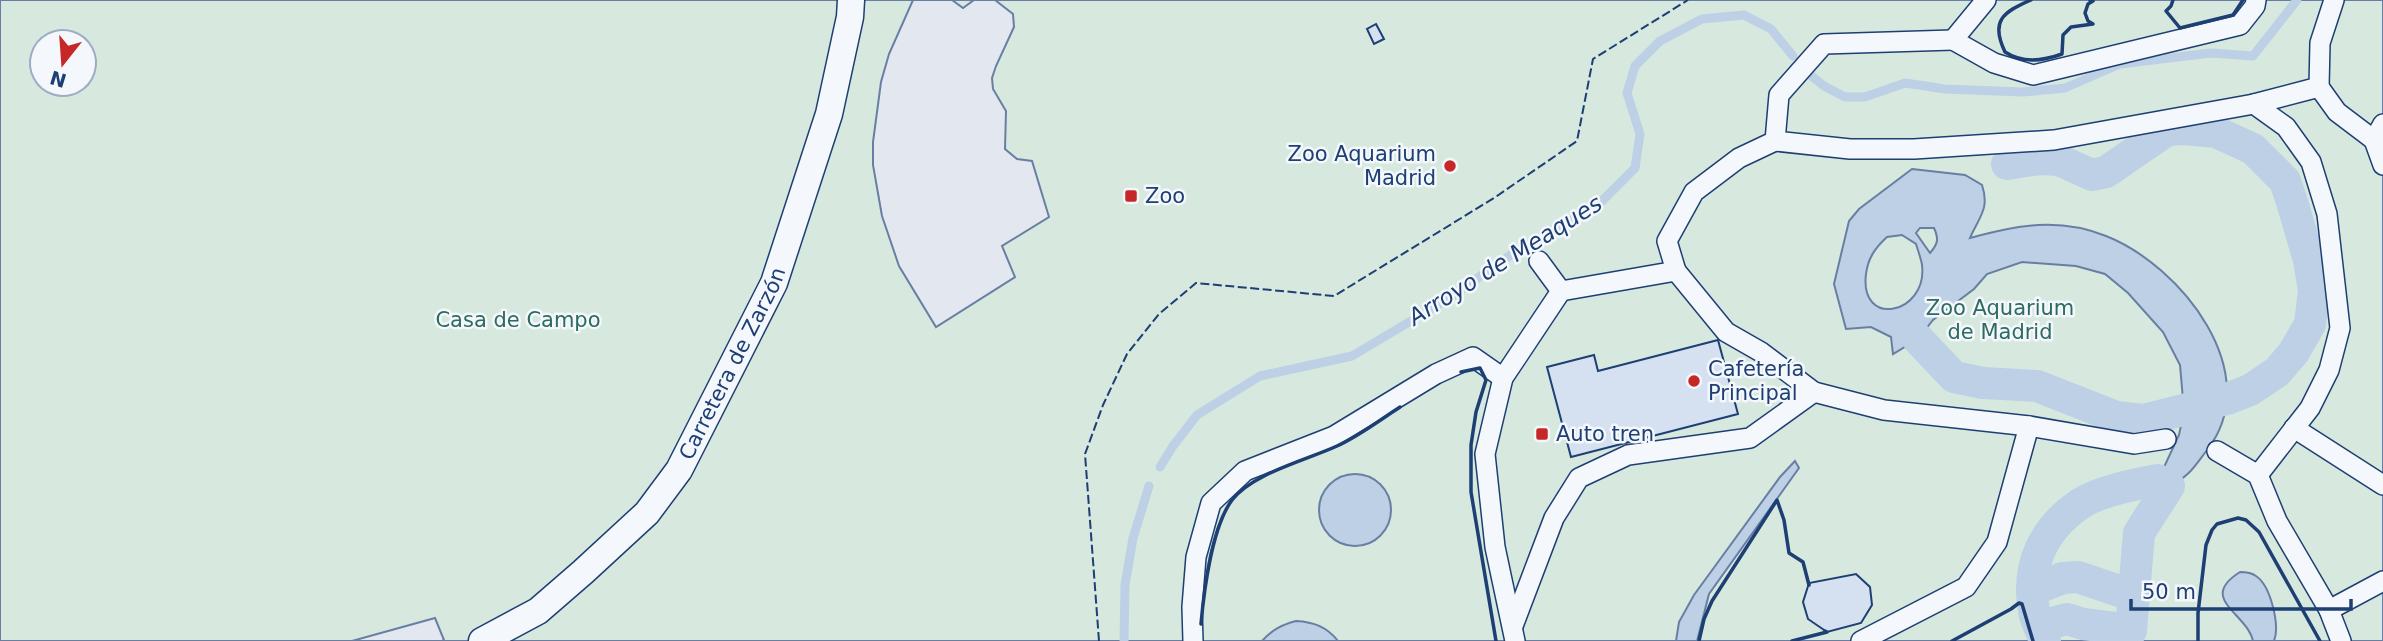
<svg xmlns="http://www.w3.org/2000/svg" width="2383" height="641" font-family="'DejaVu Sans',sans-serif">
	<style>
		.green { fill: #d7e8df; stroke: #687fa3; stroke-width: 2; fill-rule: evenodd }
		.parking { fill: #e3e8f0; stroke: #687fa3; stroke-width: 2 }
		.water { fill: #bed0e5; stroke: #687fa3; stroke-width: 2; fill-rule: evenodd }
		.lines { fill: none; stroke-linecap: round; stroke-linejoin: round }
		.stream { stroke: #bed0e5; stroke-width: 9 }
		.canal { stroke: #bed0e5; stroke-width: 32 }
		.building { fill: #d5e0f0; stroke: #1d3f73; stroke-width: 2 }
		.pedestrian-casing { stroke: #1d3f73; stroke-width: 22 }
		.minor-casing { stroke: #1d3f73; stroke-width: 29 }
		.pedestrian { stroke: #f4f7fb; stroke-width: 19 }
		.minor { stroke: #f4f7fb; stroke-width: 26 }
		.fence { stroke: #1d3f73; stroke-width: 2; stroke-dasharray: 9 3.5; stroke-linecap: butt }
		.wall { stroke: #1d3f73; stroke-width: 3.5 }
		.poi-dot { fill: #c62828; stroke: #f4f7fb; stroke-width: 2.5 }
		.labels { text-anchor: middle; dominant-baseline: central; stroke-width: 5; stroke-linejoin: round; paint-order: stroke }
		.poi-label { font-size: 21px; fill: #1d3f73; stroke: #f4f7fb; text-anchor: start }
		.park-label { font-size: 21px; fill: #2c6c60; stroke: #f4f7fb }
		.street-label { font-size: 21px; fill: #1d3f73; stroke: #f4f7fb }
		.water-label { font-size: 23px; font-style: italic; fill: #1d3f73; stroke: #f4f7fb }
	</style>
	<rect width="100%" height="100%" fill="#f4f7fb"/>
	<path class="green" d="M0 0H2383V641H0ZM42 42H84V84H42Z"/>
	<g class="parking">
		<polygon points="913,0 952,0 963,8 974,0 995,0 1013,14 1014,27 996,66 992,78 993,89 1006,111 1005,149 1017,159 1032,161 1049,217 1002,246 1015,277 936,327 899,266 882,216 873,165 873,142 881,82 889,54"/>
		<polygon points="435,618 444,640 442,641 352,641"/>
	</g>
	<g class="water">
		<path d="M1912 169 1965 175 1982 185C1990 209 1979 217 1970 238 2017 225 2059 217 2106 236 2180 265 2267 373 2207 450 2194 467 2189 477 2169 486L2158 480 2179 435 2184 411 2180 365 2163 332 2128 293 2105 274 2076 266 2022 262 1987 274 1974 289 1933 320 1918 339 1893 354 1891 337 1871 327 1846 329 1834 284 1849 221 1859 209ZM1920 228H1934C1939 239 1938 244 1930 253L1916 233ZM1902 235 1916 244C1918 251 1921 258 1922 265 1928 314 1859 329 1866 274 1868 258 1875 248 1887 237Z"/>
		<polygon points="1795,461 1799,468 1709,594 1697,641 1676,641 1679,622 1694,595 1780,477"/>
		<circle cx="1355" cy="510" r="36"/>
		<path d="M2240 572C2245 572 2252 573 2256 576 2271 586 2280 626 2274 641H2253C2247 613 2197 599 2240 572Z"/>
		<path d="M1296 621C1314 622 1327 627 1338 641H1262C1272 630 1281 625 1296 621Z"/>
	</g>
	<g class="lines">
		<g class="stream">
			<polyline points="1804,70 1824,86 1845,97 1865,97 1905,83 1945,89 2023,92 2065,88 2120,64 2211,53 2253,56 2297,0"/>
			<polyline points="1160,467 1173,446 1197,415 1260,376 1352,356 1446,300 1515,252 1599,204 1635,168 1640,134 1627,93 1635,66 1660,41 1702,19 1744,15 1771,29 1793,56"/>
			<polyline points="1124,641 1125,585 1133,538 1149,486"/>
		</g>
		<g class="canal">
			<polyline points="1918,339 1954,377 1983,383 2037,386 2116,417 2143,420 2227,399 2250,390 2277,372 2294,352 2310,324 2314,291 2309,260 2292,202 2285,181 2253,149 2216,132 2185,129 2167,130 2106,172 2092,175 2059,160 2040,159 2007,164"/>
			<polyline points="2032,590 2063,578 2078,577 2134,596"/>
			<polyline points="2040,626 2067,619 2083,624 2131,630"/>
			<path d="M2045 641C2042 631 2035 621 2034 611 2026 566 2043 529 2080 504 2099 491 2136 484 2158 480"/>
			<polyline points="2126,641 2131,630 2139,533 2169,486"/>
		</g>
	</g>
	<g class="building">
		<polygon points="1376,24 1384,39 1374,44 1367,29"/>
		<polygon points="1718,340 1738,414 1571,457 1547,367 1594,355 1598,371"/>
		<polygon points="1856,574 1870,587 1872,605 1861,623 1827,632 1808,619 1803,602 1809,583"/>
	</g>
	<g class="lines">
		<defs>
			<g id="pedestrian">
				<polyline points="1986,0 1953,40 1994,63 2033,75 2240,25 2255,6 2256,0"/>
				<polyline points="2319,87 2337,112 2374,140"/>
				<polyline points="2254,104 2319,87 2320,43 2334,0"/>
				<polyline points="2383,124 2374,140 2383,165"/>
				<polyline points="1775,141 1850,149 1914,149 2054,140 2254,104 2286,127 2311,162 2327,214 2340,328 2329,370 2310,408 2258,475"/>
				<polyline points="1676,271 1726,332 1761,352 1814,392 1884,410 2029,426 2134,444 2166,439"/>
				<polyline points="1561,291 1676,271 1667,241 1694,192 1739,158 1775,141 1779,95 1824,44 1953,40"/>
				<polyline points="2294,428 2383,485"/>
				<polyline points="2217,451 2258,475 2277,521 2329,610 2341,641"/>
				<polyline points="2329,610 2383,581"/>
				<polyline points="1513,626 1554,518 1579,478 1628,455 1750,438 1814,392"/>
				<polyline points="1193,641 1192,607 1196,557 1211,503 1245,471 1334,436 1436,374 1473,357 1503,378"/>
				<polyline points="1515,641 1495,547 1485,454 1503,378 1561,291 1539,261"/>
				<polyline points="1861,641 1966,587 1997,542 2029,426"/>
			</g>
			<g id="minor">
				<path id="s1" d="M482 641 538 611 583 572 647 513 679 470 774 283 829 114 850 17 851 0"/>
			</g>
		</defs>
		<use href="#pedestrian" class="pedestrian-casing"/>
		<use href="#minor" class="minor-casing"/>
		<use href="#pedestrian" class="pedestrian"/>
		<use href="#minor" class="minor"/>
		<polyline class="fence" points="1099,641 1085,454 1103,405 1127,354 1159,314 1196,283 1334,296 1494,198 1577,141 1593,59 1688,0"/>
		<g class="wall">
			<path d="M2031 0C2003 12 1990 21 2005 52 2023 64 2043 61 2062 54L2063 35 2071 27 2093 24 2088 21 2085 13 2088 4 2093 1 2090 0"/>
			<polyline points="2173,0 2171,6 2166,11 2180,28 2233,15 2243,0"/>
			<polyline points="1461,372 1480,368 1486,380 1476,412 1471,445 1471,492 1496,641"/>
			<path d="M1201 624C1204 590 1212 527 1232 500 1253 473 1307 460 1337 446 1359 436 1380 420 1400 407"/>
			<polyline points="1699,641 1704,619 1712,601 1777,500 1784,520 1789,553 1803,562 1809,585"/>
			<polyline points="1792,641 1827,632 1825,631"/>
			<polyline points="1952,641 2011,609 2019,603 2022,604 2033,641"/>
			<polyline points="2198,641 2198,613 2206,545 2212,530 2217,524 2238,518 2246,520 2259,532 2320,641"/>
		</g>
	</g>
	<g class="poi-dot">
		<circle cx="1450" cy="166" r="7"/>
		<rect x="1124" y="189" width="14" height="14" rx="3.5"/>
		<circle cx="1694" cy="381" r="7"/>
		<rect x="1535" y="427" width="14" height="14" rx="3.5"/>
	</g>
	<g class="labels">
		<g class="poi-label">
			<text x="1436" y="154" text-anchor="end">Zoo Aquarium<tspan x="1436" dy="24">Madrid</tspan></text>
			<text x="1145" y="196">Zoo</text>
			<text x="1708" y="369">Cafetería<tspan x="1708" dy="24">Principal</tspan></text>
			<text x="1556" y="434">Auto tren</text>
		</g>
		<g class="park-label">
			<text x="2000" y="308">Zoo Aquarium<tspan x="2000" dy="24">de Madrid</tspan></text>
			<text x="518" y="320">Casa de Campo</text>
		</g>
		<g class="street-label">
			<text stroke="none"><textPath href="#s1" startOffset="383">Carretera de Zarzón</textPath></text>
		</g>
		<g class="water-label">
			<text transform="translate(1505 260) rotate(-32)">Arroyo de Meaques</text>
		</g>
	</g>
	<g transform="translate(63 63) rotate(197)"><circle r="33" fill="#f4f7fb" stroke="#9eadc5" stroke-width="2"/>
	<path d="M0-5L12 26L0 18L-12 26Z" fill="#c62828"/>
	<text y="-10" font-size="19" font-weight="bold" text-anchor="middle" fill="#1d3f73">N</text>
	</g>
	<path d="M2131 599v10h220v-10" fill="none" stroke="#1d3f73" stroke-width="3.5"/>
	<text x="2142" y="599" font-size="21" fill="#1d3f73" stroke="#f4f7fb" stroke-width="5" paint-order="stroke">50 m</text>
</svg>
